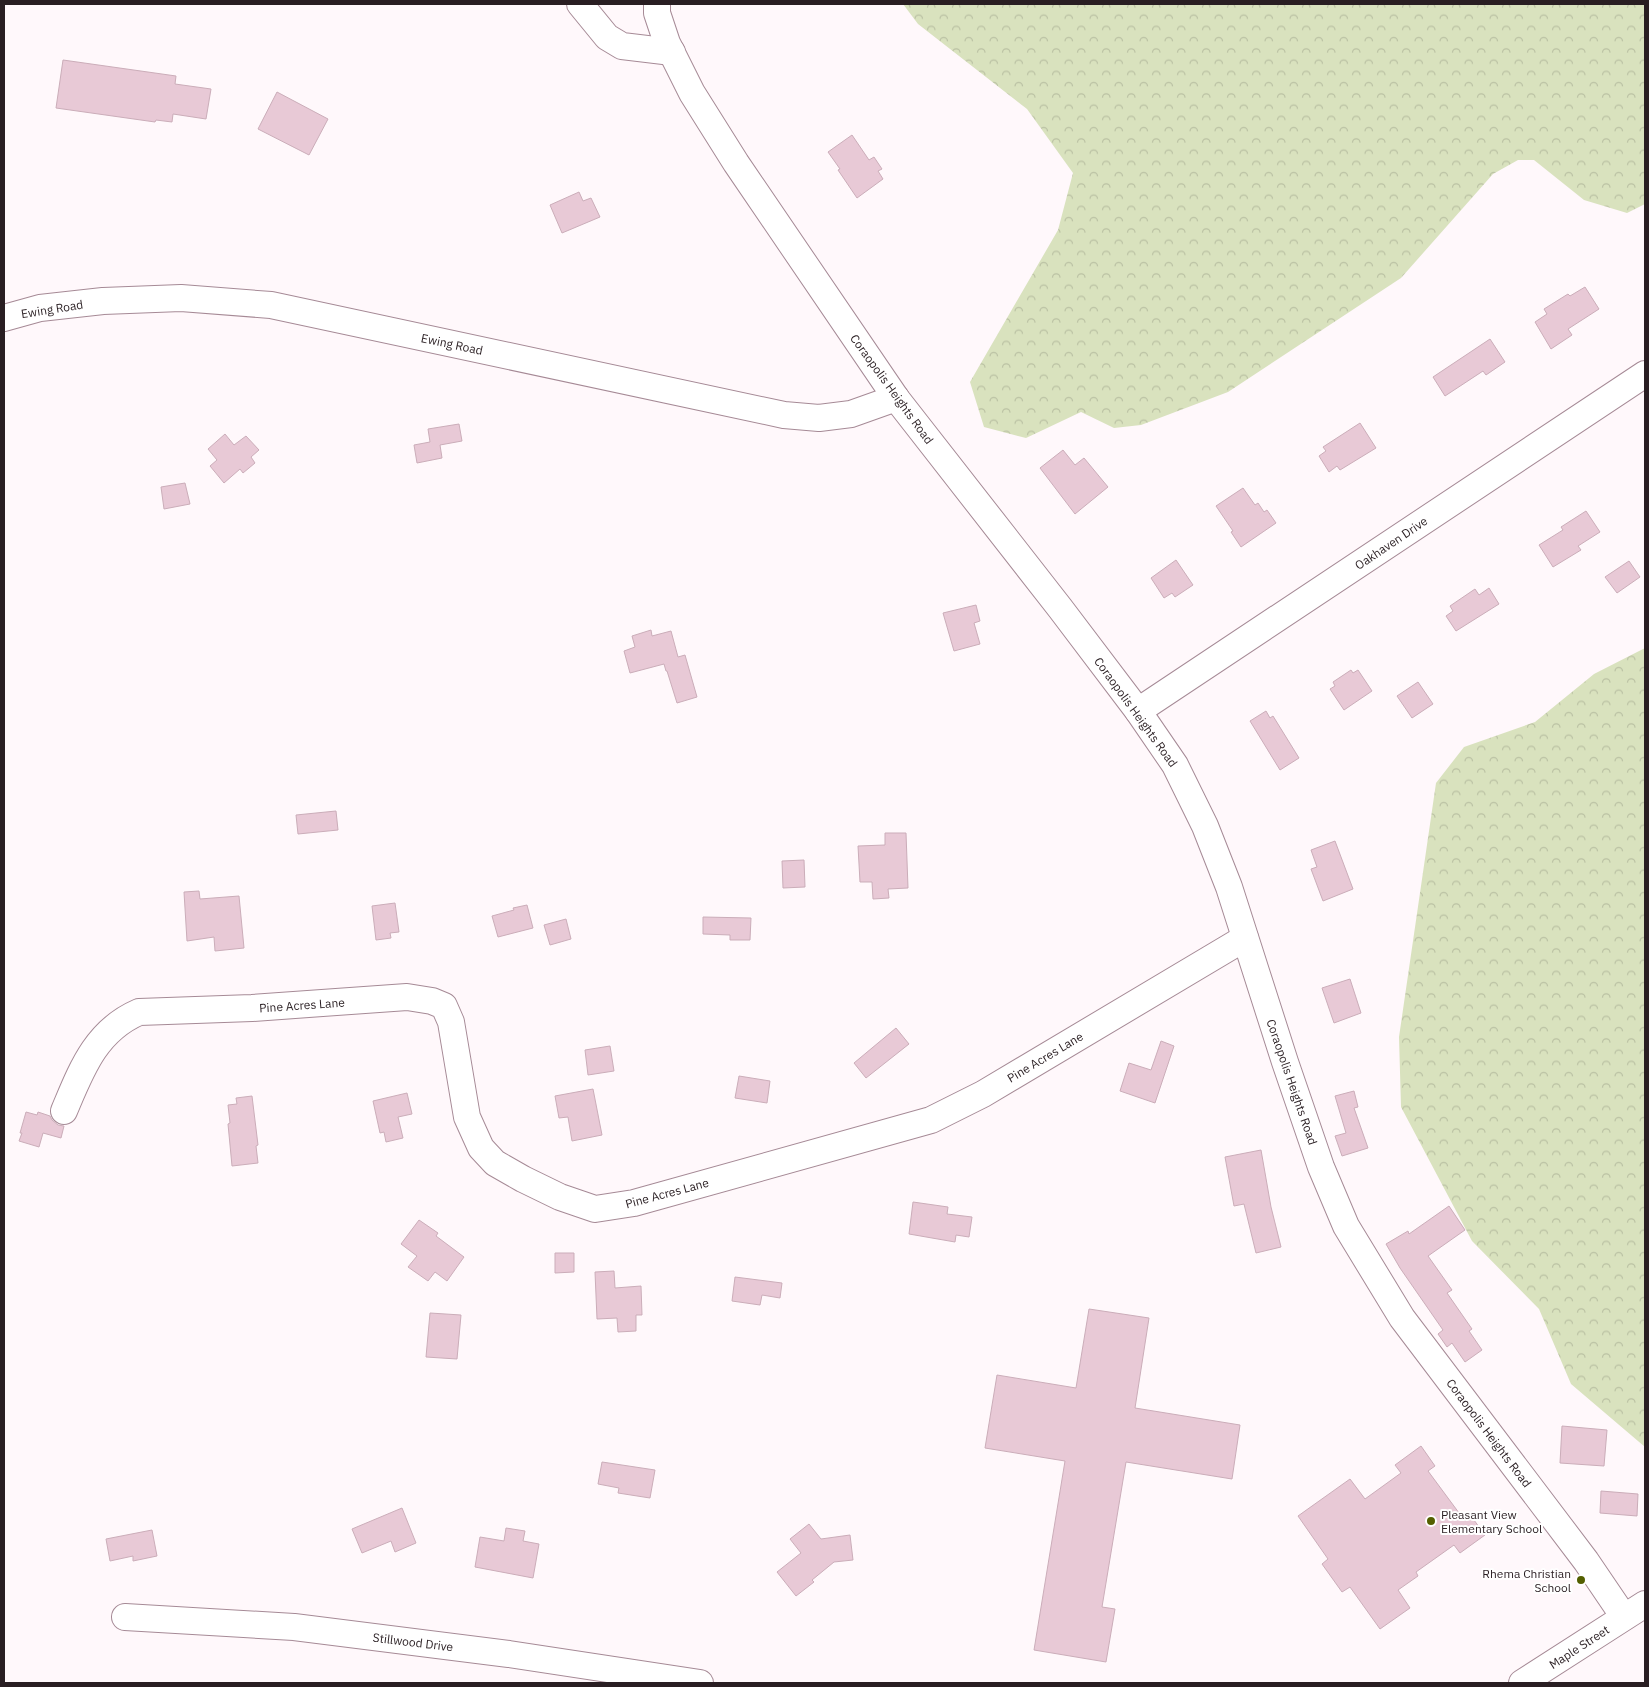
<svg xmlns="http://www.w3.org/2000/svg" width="1649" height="1687" font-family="'IBM Plex Sans',sans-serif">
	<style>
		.forest { fill: url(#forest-crowns) }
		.building { fill: #e8c9d6; stroke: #cbadb9 }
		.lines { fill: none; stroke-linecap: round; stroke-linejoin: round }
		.minor-casing { stroke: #a68a96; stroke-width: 28 }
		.minor { stroke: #fff; stroke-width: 26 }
		.poi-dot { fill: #535f00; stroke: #fff; stroke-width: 2 }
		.labels { text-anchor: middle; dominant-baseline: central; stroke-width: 4; stroke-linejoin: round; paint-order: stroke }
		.street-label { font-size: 12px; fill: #291e22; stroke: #fff }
		.poi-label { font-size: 12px; fill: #291e22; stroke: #fff; text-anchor: start }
	</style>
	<defs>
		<pattern id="forest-crowns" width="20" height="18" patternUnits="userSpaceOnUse" patternTransform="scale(1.25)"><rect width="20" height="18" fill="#d9e2be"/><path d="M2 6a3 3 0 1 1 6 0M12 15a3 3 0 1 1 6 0" fill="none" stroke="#bac1a3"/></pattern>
	</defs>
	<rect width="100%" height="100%" fill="#fff8fb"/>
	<g class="forest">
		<polygon points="903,4 1645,4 1645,204 1627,213 1584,200 1534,160 1518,160 1493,174 1401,278 1228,392 1141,425 1114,428 1081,412 1026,438 984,427 970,382 1058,230 1073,173 1027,109 918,24"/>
		<polygon points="1645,648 1645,1447 1571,1384 1539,1309 1472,1241 1401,1107 1399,1037 1436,783 1464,747 1535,722 1594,674"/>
	</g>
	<g class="building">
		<polygon points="63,60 176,76 175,84 211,89 206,119 173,114 172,122 156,120 155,122 56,108"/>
		<polygon points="277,92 328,119 309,155 258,129"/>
		<polygon points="852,135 869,160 874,157 882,169 878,171 883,179 857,198 838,170 840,169 828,152"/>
		<polygon points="579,192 583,201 591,198 600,217 562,233 550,205"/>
		<polygon points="1585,287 1599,309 1568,329 1572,335 1551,349 1535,322 1547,314 1544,309 1568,294 1570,296"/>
		<polygon points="1490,339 1505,362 1486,375 1483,371 1445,396 1433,377"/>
		<polygon points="1360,423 1376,448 1340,470 1337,466 1329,472 1319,456 1326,451 1323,447"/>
		<polygon points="459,424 462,441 440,445 442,458 417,463 414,445 430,442 428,429"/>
		<polygon points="225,434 234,445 246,436 259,450 251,457 255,463 243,473 240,469 224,483 210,466 217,460 208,449"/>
		<polygon points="1063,450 1075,465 1084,458 1108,487 1075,514 1040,468"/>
		<polygon points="185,483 190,504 164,509 161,487"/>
		<polygon points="1243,488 1255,505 1258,503 1264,512 1267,510 1276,523 1241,547 1231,532 1233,531 1216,506"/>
		<polygon points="1586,511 1600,532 1578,546 1581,550 1553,567 1539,545 1563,530 1561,527"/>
		<polygon points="1176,560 1193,585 1175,597 1172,593 1164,598 1151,578"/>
		<polygon points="1629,561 1640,577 1617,593 1605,577"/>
		<polygon points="1489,588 1499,604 1456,631 1446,616 1453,611 1450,606 1475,589 1479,595"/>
		<polygon points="976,605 980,621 974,623 980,644 954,651 943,613"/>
		<polygon points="651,630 652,636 671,631 678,657 685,655 697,697 677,703 667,671 666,671 664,664 630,673 624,651 635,647 632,636"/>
		<polygon points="1351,670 1353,673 1358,670 1372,691 1344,710 1330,689 1335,686 1333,682"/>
		<polygon points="1418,682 1433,704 1412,718 1397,696"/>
		<polygon points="1266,711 1270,718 1273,716 1299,758 1280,770 1250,721"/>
		<polygon points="336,811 338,830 298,834 296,815"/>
		<polygon points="885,833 906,833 908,888 888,889 889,898 873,899 872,882 860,882 858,846 885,845"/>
		<polygon points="1335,841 1353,889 1323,901 1311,869 1317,867 1311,850"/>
		<polygon points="804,860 805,887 783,888 782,861"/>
		<polygon points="199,891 200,899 239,896 244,948 215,951 214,937 187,941 184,892"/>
		<polygon points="395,903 399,932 390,933 391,938 376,940 372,906"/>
		<polygon points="527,905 533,928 498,937 492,916 514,910 513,908"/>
		<polygon points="703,917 751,918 750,940 730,940 730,935 703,934"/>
		<polygon points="566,919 571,939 550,945 544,925"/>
		<polygon points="1350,979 1361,1013 1334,1023 1322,988"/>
		<polygon points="896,1028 909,1044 866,1078 854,1063"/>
		<polygon points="1161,1041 1174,1046 1155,1103 1120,1091 1129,1063 1151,1070"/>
		<polygon points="610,1046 614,1071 588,1075 585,1050"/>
		<polygon points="739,1076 770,1081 767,1103 735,1098"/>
		<polygon points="593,1089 602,1135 572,1141 568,1117 559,1118 555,1096"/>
		<polygon points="1354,1091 1358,1107 1354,1108 1368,1148 1342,1156 1335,1136 1346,1133 1335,1096"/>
		<polygon points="407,1093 412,1114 398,1117 403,1138 386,1142 384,1132 380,1133 373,1101"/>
		<polygon points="252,1096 258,1145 256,1146 258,1163 232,1166 228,1124 230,1123 228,1105 237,1104 236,1098"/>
		<polygon points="26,1112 37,1115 38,1112 50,1116 52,1120 58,1125 64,1126 61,1138 43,1133 39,1147 19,1141 22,1133 20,1133"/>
		<polygon points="1261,1150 1271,1207 1281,1247 1256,1253 1244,1204 1234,1206 1225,1157"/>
		<polygon points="913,1202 948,1207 947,1214 972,1217 969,1237 956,1235 955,1242 909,1234"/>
		<polygon points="1449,1206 1465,1230 1428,1256 1452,1290 1447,1293 1472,1329 1469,1331 1482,1350 1465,1362 1452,1343 1447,1347 1438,1334 1443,1330 1400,1268 1386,1244 1408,1231 1409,1234"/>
		<polygon points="419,1220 438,1233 436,1236 464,1257 447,1281 435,1272 428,1281 408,1267 417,1256 401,1244"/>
		<polygon points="555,1253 574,1253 574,1272 555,1273"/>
		<polygon points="614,1271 615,1288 641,1286 642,1315 636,1315 636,1331 618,1332 617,1318 597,1319 595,1272"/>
		<polygon points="735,1277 782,1283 780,1298 762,1295 760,1305 732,1301"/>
		<polygon points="1089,1309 1149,1318 1135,1408 1240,1425 1232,1479 1126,1462 1102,1607 1115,1609 1106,1662 1034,1650 1065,1461 985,1448 997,1375 1076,1388"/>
		<polygon points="430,1313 461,1315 457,1359 426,1357"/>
		<polygon points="1562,1426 1607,1430 1604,1466 1560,1463"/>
		<polygon points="1421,1446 1435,1466 1428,1471 1465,1521 1471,1516 1485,1535 1460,1553 1454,1545 1416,1572 1418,1576 1398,1590 1410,1608 1380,1629 1350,1587 1342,1592 1322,1564 1328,1559 1298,1516 1350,1479 1365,1499 1401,1473 1395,1465"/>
		<polygon points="602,1462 655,1470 650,1498 618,1493 619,1488 598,1484"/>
		<polygon points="1601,1491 1638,1494 1637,1516 1600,1513"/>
		<polygon points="402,1508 416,1543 395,1552 391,1541 362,1553 352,1529"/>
		<polygon points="809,1524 821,1539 850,1535 853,1560 834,1562 812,1580 814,1582 796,1596 777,1572 801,1553 790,1539"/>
		<polygon points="506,1528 525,1531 523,1541 539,1544 533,1578 475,1567 480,1537 504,1541"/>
		<polygon points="152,1530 157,1556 133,1561 133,1556 110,1561 106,1539"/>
	</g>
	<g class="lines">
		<defs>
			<g id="minor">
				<polyline points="580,4 607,37 622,46 672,52"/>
				<polyline points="657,4 657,13 667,43 692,93 736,163 896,398 1060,608 1138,711 1175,765 1205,826 1229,887 1285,1062 1321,1167 1346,1226 1402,1318 1586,1561 1624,1617"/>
				<polyline points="4,318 40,308 103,301 181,298 271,305 784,415 819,418 851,414 896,398"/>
				<polyline points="1138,711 1645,374"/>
				<path d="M64 1111C81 1071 95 1031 139 1012L252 1008 407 997 432 1001 444 1006 451 1022 467 1117 481 1148 495 1163 523 1179 560 1197 595 1209 634 1203 931 1120 983 1094 1245 938"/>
				<polyline points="125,1617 294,1627 509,1654 700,1683"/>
				<polyline points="1522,1683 1645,1604"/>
			</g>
		</defs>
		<use href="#minor" class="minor-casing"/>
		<use href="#minor" class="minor"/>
	</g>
	<g class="poi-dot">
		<circle cx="1431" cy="1521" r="5"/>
		<circle cx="1581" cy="1580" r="5"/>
	</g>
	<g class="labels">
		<g class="street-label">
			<text transform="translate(52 309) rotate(-9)">Ewing Road</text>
			<text transform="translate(452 344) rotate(12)">Ewing Road</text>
			<text transform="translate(892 389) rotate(54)">Coraopolis Heights Road</text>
			<text transform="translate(1391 543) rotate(-34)">Oakhaven Drive</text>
			<text transform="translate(1136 712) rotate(54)">Coraopolis Heights Road</text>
			<text transform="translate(302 1005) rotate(-4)">Pine Acres Lane</text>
			<text transform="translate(1045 1057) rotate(-31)">Pine Acres Lane</text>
			<text transform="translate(1292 1082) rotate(71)">Coraopolis Heights Road</text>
			<text transform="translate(667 1193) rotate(-15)">Pine Acres Lane</text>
			<text transform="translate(1489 1433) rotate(53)">Coraopolis Heights Road</text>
			<text transform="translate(413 1642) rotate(7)">Stillwood Drive</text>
			<text transform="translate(1579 1647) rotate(-33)">Maple Street</text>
		</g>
		<g class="poi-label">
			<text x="1441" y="1514">Pleasant View<tspan x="1441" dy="14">Elementary School</tspan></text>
			<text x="1571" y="1573" text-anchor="end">Rhema Christian<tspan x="1571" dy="14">School</tspan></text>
		</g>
	</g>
	<rect width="1649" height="1687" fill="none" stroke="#291e22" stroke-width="10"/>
</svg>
